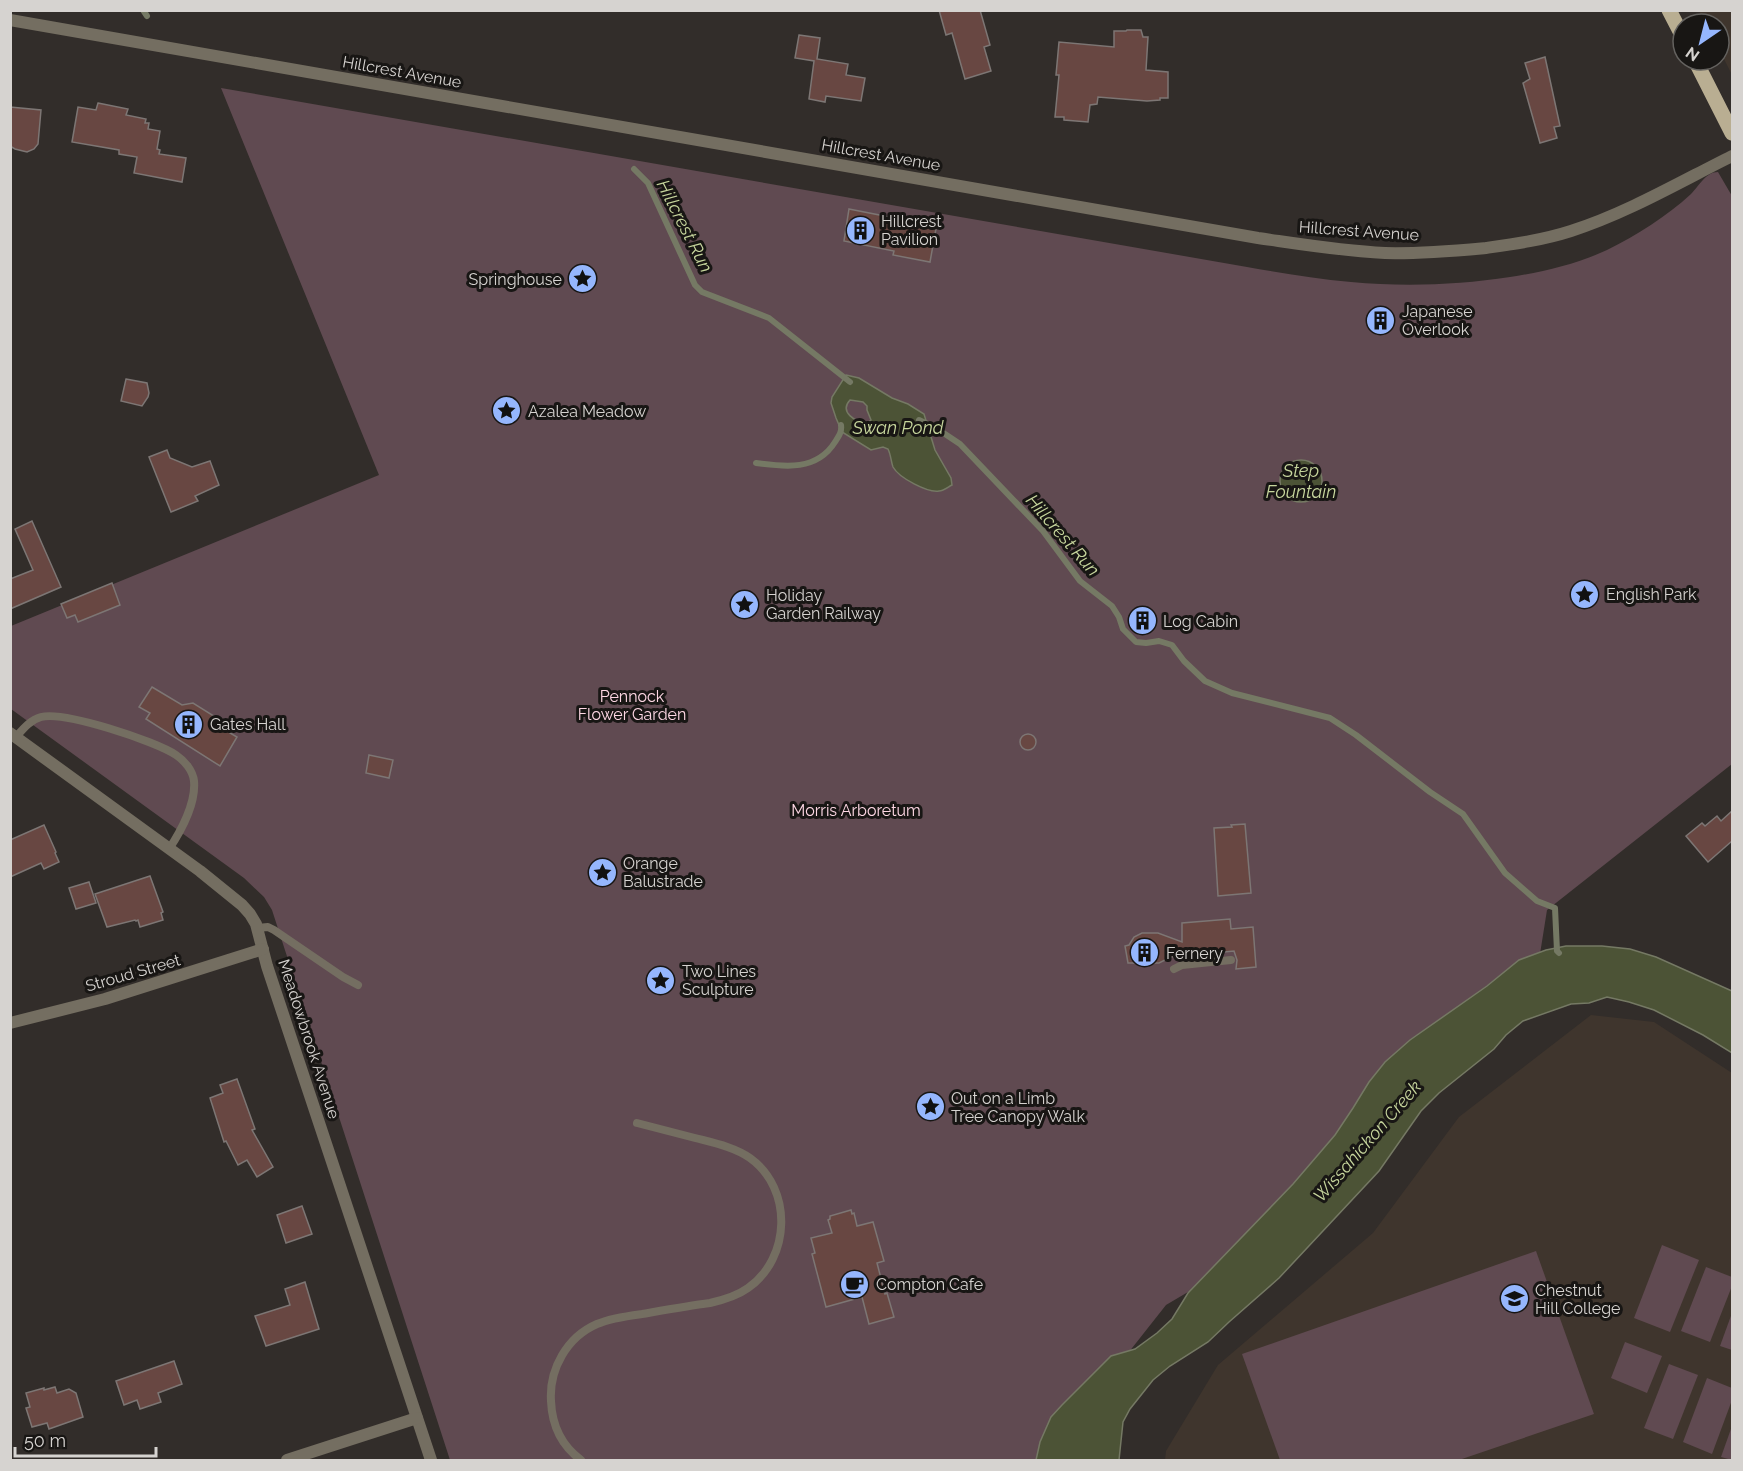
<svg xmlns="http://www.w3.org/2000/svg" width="1743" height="1471" font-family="Raleway,sans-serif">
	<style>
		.built { fill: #3f352d }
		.green { fill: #604a51 }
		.water { fill: #4c5336; stroke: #757964; stroke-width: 1.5; fill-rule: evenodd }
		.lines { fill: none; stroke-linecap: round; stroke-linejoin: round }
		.stream { stroke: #757964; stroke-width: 6 }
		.building { fill: #684742; stroke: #7d7674; stroke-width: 1.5 }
		.service { stroke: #746e61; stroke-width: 8 }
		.minor { stroke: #746e61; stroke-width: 12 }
		.primary { stroke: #b9ae92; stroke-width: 15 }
		.labels { text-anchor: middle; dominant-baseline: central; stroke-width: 6; stroke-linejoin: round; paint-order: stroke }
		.street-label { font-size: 16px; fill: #d6d3d0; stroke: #181614 }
		.poi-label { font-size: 16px; fill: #d6d3d0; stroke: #181614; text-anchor: start }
		.park-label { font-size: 16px; fill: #fed7e4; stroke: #181614 }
		.water-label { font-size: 18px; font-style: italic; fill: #c7d69d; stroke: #181614 }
	</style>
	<rect width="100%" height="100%" fill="#322d2a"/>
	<g class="built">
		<polygon points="1699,11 1732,11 1732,75 1719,49 1719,24 1706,24"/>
		<polygon points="1591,1015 1654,1022 1732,1073 1732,1460 1165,1460 1166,1451 1218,1365 1373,1233 1459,1117"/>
	</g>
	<g class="green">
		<path d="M221 88 1247 267C1281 273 1316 279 1351 282 1404 287 1458 285 1510 277 1543 272 1577 264 1607 250 1637 235 1666 217 1691 194 1699 186 1706 172 1718 172L1732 196V764L1547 910 1540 954 1283 1236 1166 1305 1095 1395 1083 1460H450L272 910 264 897 244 878 11 709V626L379 475Z"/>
		<polygon points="1662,1245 1699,1260 1670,1332 1634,1318"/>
		<polygon points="1536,1251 1594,1414 1459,1460 1280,1460 1242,1354"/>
		<polygon points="1706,1267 1732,1277 1732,1286 1710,1342 1681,1331"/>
		<polygon points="1732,1313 1732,1350 1720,1346"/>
		<polygon points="1625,1342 1662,1356 1647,1393 1611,1378"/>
		<polygon points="1669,1364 1698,1375 1673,1439 1644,1428"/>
		<polygon points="1707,1378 1732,1388 1732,1400 1712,1454 1683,1442"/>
		<polygon points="1732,1426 1732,1460 1721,1457"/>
	</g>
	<g class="water">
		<path d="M846 375 859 378 892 398 908 404 924 414 935 450 951 478 952 485C948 487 944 491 939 491 928 493 899 478 893 467 891 462 891 455 888 449L883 447 871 450 842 432 836 418 831 403 832 397ZM850 400 863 402 867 406V410L871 420 867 423C855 422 839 412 850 400Z"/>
		<circle cx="1301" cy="481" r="21"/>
		<polygon points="1566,946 1602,946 1630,949 1656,957 1732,991 1732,1053 1703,1035 1654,1010 1629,1002 1607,997 1589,1003 1571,1004 1523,1021 1506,1035 1494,1049 1439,1093 1421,1111 1379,1171 1279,1278 1229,1322 1208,1342 1170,1366 1153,1380 1130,1409 1123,1422 1119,1460 1036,1460 1040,1442 1051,1417 1062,1405 1111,1356 1135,1349 1157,1333 1172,1319 1188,1293 1293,1184 1335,1135 1353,1108 1369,1082 1385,1062 1410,1040 1487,986 1519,960 1546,950"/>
	</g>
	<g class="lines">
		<g class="stream">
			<polyline points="143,10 147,16"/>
			<polyline points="634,169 648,183 695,285 702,292 769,318 850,382"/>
			<polyline points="919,420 936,428 960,444 1043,531 1080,581 1112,606 1119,617 1123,629 1136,642 1146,643 1159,641 1172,645 1184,661 1205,681 1232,693 1330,718 1356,735 1430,792 1463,814 1505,873 1537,901 1555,908 1557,951 1559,953"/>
			<path d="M756 463C785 467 817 471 835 442 839 436 842 432 841 425"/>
		</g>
	</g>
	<g class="building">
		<polygon points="939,10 980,10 990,45 984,47 991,71 965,79 952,33 946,35"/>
		<polygon points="1127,30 1141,30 1143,37 1148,37 1146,70 1168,72 1168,98 1160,98 1160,100 1147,101 1098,97 1097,104 1090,105 1088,122 1064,120 1064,117 1055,117 1059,75 1056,75 1059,42 1114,47 1114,31 1126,31"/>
		<polygon points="799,35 820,38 817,59 848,64 846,75 865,78 861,101 826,96 825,102 809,99 814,61 795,58"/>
		<polygon points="1545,57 1560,126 1554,127 1557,138 1540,143 1523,83 1530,79 1525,63"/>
		<polygon points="98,103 128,109 126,115 146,119 145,123 149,123 148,129 160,131 157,149 160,150 159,154 186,158 182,182 134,173 137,157 119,154 119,150 72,142 78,107 96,110"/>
		<polygon points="10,107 41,110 38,144 34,149 27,152 15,149 10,146"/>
		<polygon points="849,209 900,219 900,216 937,223 930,262 893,255 894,251 844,241"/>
		<polygon points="126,379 147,383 149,393 148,397 142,406 121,401"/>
		<polygon points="167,450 170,458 192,467 210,461 219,485 195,496 198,501 171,512 149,457"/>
		<polygon points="32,521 61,587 10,609 10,579 33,570 15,529"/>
		<polygon points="112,583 120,605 78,622 75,615 67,618 61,604"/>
		<polygon points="152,687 182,705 193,703 233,728 230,733 237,737 220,766 146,719 150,713 139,707"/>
		<circle cx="1028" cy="742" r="8"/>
		<polygon points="369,755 393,760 389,778 366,773"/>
		<polygon points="1732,811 1732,841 1708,862 1686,836 1702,823 1705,826 1717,816 1721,821"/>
		<polygon points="1245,824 1251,893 1218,896 1214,828 1232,827 1231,825"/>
		<polygon points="44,825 56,852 55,853 59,862 44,869 41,863 10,877 10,840"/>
		<polygon points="150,876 163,912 161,913 163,920 140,927 138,920 136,921 135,920 107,927 95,894"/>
		<polygon points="89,882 96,903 76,909 69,888"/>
		<polygon points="1230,919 1231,929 1253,927 1256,967 1236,969 1237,960 1234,951 1171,957 1159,963 1128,963 1125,946 1129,945 1134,937 1142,933 1158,933 1182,942 1182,923"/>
		<polygon points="237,1079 255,1129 252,1130 273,1167 257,1177 247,1160 238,1165 226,1141 224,1142 210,1098 223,1093 220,1085"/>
		<polygon points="302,1206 312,1234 286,1243 277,1215"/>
		<polygon points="851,1210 852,1214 854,1213 857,1226 873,1222 884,1261 877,1263 885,1294 887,1293 894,1317 869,1324 862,1297 826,1307 812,1254 815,1253 811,1238 832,1233 828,1220 830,1219 830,1216"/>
		<polygon points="305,1282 319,1329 266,1346 255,1316 290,1305 285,1289"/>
		<polygon points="174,1361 182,1384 158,1393 161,1402 140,1409 137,1400 124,1405 116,1381"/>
		<polygon points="55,1387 57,1393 69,1389 76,1393 83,1417 49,1429 47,1423 32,1427 26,1408 30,1407 26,1393 44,1388 44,1390"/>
	</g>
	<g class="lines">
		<g class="service">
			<path d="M16 737C23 729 30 720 41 717 65 711 155 741 176 755 185 761 193 771 194 781 196 803 181 831 169 849"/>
			<polyline points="257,928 268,927 274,930 343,977 358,985"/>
			<polyline points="1174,969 1182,965 1231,960"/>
			<path d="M581 1460C562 1446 552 1425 551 1401 549 1369 567 1337 597 1324 611 1318 627 1316 642 1314 665 1310 687 1306 710 1303 723 1300 737 1296 748 1288 791 1258 793 1189 750 1158 734 1147 714 1143 695 1138 675 1133 656 1128 637 1123"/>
		</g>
		<g class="minor">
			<path d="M10 20 1258 238C1300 244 1342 251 1385 253 1419 254 1452 251 1486 248 1514 244 1543 240 1571 231 1627 213 1680 182 1732 156"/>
			<polyline points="10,733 200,871 242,905 250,914 256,924 267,966 431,1460"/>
			<polyline points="10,1023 105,999 263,949"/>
			<polyline points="287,1460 417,1418"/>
		</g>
		<g class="primary">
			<polyline points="1669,10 1683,37"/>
			<polyline points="1695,60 1732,133"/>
		</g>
	</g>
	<defs>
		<symbol id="building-disc" viewBox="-11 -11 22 22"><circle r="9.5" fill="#95b6fd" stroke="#181614"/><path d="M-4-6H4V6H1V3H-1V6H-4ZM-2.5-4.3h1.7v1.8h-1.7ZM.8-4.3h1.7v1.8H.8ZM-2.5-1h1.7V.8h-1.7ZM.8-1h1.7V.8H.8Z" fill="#111"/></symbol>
		<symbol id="sight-disc" viewBox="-11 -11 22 22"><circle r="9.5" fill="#95b6fd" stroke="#181614"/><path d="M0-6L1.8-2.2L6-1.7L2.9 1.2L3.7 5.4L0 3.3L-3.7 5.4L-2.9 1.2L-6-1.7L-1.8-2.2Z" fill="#111"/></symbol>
		<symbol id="cafe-disc" viewBox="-11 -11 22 22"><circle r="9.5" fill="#95b6fd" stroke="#181614"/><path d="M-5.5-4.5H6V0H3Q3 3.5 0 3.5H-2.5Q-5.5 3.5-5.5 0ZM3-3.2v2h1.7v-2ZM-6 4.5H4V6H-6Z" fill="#111"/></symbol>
		<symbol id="university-disc" viewBox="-11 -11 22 22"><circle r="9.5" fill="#95b6fd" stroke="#181614"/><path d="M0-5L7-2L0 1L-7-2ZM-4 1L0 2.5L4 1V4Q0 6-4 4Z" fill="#111"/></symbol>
	</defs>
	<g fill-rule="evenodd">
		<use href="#building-disc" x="844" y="214" width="33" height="33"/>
		<use href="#sight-disc" x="566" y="262" width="33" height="33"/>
		<use href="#building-disc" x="1364" y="304" width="33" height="33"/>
		<use href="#sight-disc" x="490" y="394" width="33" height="33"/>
		<use href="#sight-disc" x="1568" y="578" width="33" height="33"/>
		<use href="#sight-disc" x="728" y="588" width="33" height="33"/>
		<use href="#building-disc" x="1126" y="604" width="33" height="33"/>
		<use href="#building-disc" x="172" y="708" width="33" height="33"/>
		<use href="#sight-disc" x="586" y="856" width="33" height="33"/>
		<use href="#building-disc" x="1128" y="936" width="33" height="33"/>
		<use href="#sight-disc" x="644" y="964" width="33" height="33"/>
		<use href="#sight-disc" x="914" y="1090" width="33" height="33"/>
		<use href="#cafe-disc" x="838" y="1268" width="33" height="33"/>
		<use href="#university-disc" x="1498" y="1282" width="33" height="33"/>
	</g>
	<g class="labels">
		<g class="street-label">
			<text transform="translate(402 72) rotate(10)">Hillcrest Avenue</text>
			<text transform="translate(881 155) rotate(10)">Hillcrest Avenue</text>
			<text transform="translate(1359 231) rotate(4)">Hillcrest Avenue</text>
			<text transform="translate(133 973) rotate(-16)">Stroud Street</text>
			<text transform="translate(309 1039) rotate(72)">Meadowbrook Avenue</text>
		</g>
		<g class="poi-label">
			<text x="881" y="221">Hillcrest<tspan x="881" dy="18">Pavilion</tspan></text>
			<text x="562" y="279" text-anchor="end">Springhouse</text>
			<text x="1402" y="311">Japanese<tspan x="1402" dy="18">Overlook</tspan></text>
			<text x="528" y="411">Azalea Meadow</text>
			<text x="1606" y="594">English Park</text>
			<text x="766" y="595">Holiday<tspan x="766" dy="18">Garden Railway</tspan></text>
			<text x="1163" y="621">Log Cabin</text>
			<text x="210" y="724">Gates Hall</text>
			<text x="623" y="863">Orange<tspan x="623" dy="18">Balustrade</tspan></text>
			<text x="1166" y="953">Fernery</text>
			<text x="682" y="971">Two Lines<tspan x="682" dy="18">Sculpture</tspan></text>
			<text x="951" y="1098">Out on a Limb<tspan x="951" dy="18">Tree Canopy Walk</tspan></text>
			<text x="876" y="1284">Compton Cafe</text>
			<text x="1535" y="1290">Chestnut<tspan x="1535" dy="18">Hill College</tspan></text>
		</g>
		<g class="park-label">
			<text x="632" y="696">Pennock<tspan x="632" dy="18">Flower Garden</tspan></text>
			<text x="856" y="810">Morris Arboretum</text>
		</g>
		<g class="water-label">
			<text transform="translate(685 226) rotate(63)">Hillcrest Run</text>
			<text x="898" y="427">Swan Pond</text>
			<text x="1301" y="470">Step<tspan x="1301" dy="21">Fountain</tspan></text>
			<text transform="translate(1063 535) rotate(49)">Hillcrest Run</text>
			<text transform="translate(1367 1141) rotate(-49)">Wissahickon Creek</text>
		</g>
	</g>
	<rect width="1743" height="1471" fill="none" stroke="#d6d3d0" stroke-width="24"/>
	<g transform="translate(1701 42) rotate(215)"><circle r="28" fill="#181614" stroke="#64625f" stroke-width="1.5"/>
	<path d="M0-4.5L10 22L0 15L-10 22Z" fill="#95b6fd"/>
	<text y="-9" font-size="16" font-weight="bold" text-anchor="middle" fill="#d6d3d0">N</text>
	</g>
	<path d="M15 1447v9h141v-9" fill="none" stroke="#d6d3d0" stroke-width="3"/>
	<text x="24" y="1447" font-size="18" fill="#d6d3d0" stroke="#181614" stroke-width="4.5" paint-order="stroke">50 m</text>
</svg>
